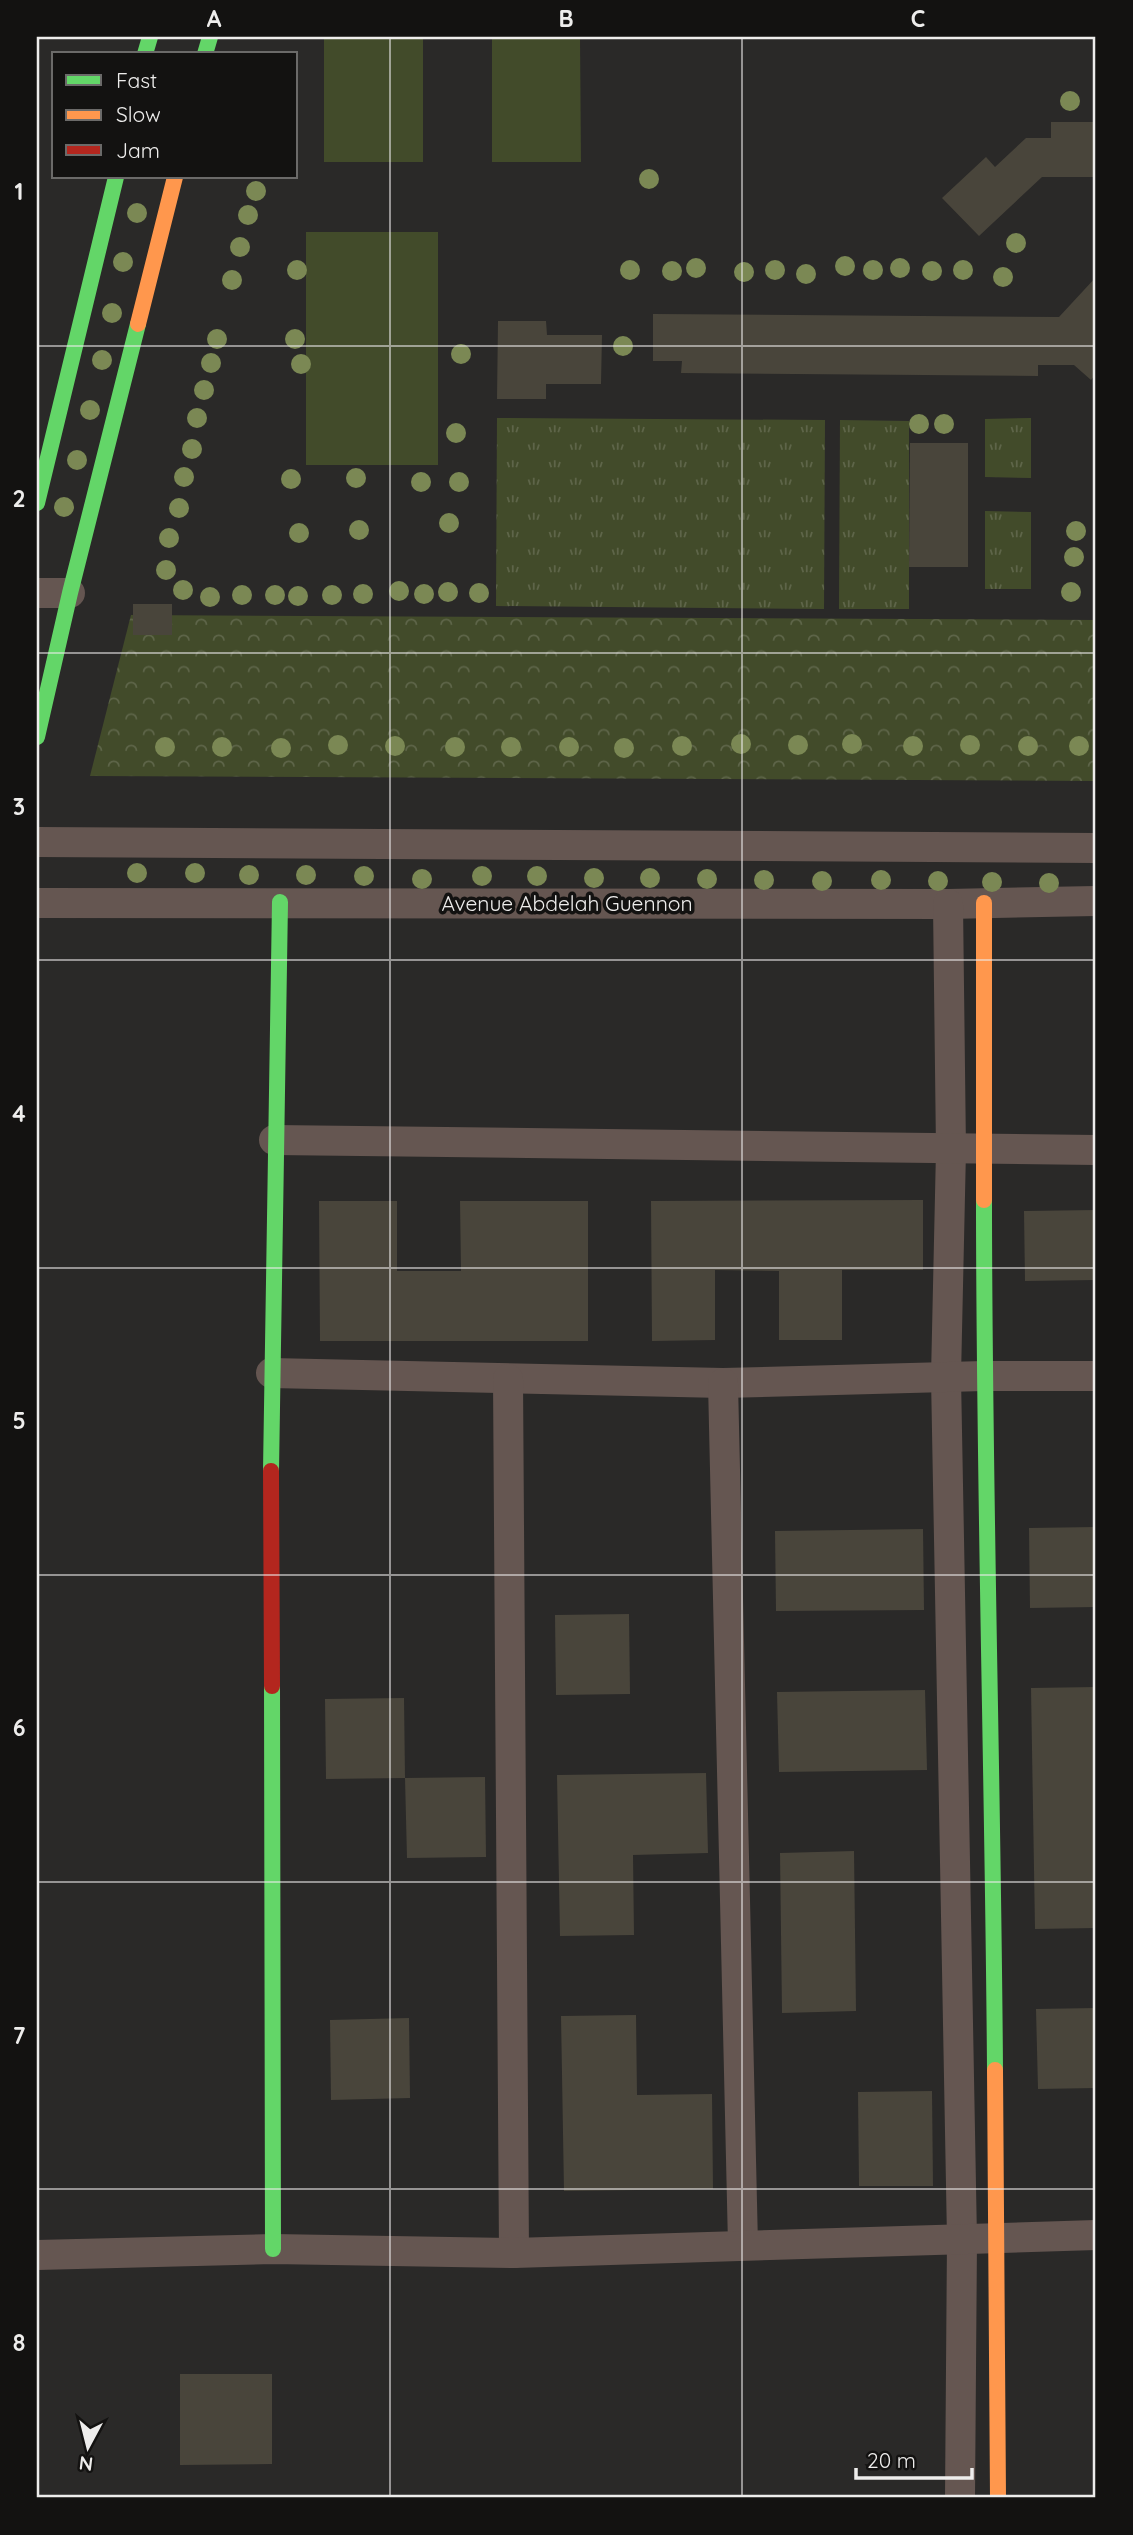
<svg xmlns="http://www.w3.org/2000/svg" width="1133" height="2535" font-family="Quicksand,sans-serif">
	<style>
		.grass { fill: url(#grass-tufts) }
		.forest { fill: url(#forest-crowns) }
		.pitch { fill: #424b2a }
		.building { fill: #49453b }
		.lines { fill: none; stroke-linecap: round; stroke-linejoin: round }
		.street { stroke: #655651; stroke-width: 30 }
		.fast { stroke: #63d668; stroke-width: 16 }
		.slow { stroke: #ff974d; stroke-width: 16 }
		.jam { stroke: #b3261e; stroke-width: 16 }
		.tree { fill: #7b8854 }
		.grid { fill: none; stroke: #eeedec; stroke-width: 2; stroke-opacity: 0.55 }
		.labels { text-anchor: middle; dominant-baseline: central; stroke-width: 7; stroke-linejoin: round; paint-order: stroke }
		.street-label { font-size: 21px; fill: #eeedec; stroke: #131211 }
		.neatline { fill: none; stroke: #eeedec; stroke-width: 2.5 }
		.grid-label { font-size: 23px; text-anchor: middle; font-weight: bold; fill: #eeedec }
	</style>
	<defs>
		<pattern id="grass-tufts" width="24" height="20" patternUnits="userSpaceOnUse" patternTransform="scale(1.75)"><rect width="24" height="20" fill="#424b2a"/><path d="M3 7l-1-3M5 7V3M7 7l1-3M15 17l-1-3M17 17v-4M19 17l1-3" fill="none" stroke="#5e6549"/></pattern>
		<pattern id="forest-crowns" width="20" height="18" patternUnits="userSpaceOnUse" patternTransform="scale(1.75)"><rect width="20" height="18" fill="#424b2a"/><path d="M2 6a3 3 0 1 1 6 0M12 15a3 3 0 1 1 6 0" fill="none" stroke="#5e6549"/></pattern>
	</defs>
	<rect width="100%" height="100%" fill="#2a2928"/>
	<g class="grass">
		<polygon points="497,418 825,420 824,609 496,606"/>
		<polygon points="1031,418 1031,478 985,477 985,419"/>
		<polygon points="840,420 909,421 909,609 839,609"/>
		<polygon points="985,511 1031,512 1031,589 985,589"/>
	</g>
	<polygon class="forest" points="131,615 1096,620 1096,781 90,776"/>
	<g class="pitch">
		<rect x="324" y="37" width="99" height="125"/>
		<polygon points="492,37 580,37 581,162 492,162"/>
		<rect x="306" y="232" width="132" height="233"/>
	</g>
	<g class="building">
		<polygon points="1051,122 1096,122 1096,177 1042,177 979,236 942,198 986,157 995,167 1026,138 1051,138"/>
		<polygon points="1096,277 1096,374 1091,380 1074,365 1038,365 1038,376 681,373 682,361 653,361 653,314 1059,317"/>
		<polygon points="498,321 546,321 547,335 602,335 601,384 546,384 546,399 497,399"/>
		<polygon points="910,443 968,443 968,567 909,567"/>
		<rect x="133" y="604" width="39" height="31"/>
		<polygon points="923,1200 923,1270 842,1270 842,1340 779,1340 779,1271 715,1270 715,1340 652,1341 651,1201"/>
		<polygon points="319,1201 397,1201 397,1271 461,1271 460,1201 588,1201 588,1341 320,1341"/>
		<polygon points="1096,1210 1096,1280 1025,1281 1024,1211"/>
		<polygon points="1096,1527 1096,1607 1030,1608 1029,1528"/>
		<polygon points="923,1529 924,1610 776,1611 775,1531"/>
		<polygon points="629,1614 630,1694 556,1695 555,1615"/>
		<polygon points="1096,1687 1096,1928 1035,1929 1031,1688"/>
		<polygon points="925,1690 927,1770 779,1772 777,1692"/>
		<polygon points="404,1698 405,1778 326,1779 325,1699"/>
		<polygon points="706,1773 708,1853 633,1855 634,1935 560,1936 557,1775"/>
		<polygon points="485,1777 486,1857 407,1858 405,1778"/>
		<polygon points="854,1851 856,2011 782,2013 780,1853"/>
		<polygon points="1096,2008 1096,2088 1038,2089 1036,2009"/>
		<polygon points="636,2015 637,2095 712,2094 713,2189 564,2191 561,2016"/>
		<polygon points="409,2018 410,2098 331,2100 330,2020"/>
		<polygon points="932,2091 933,2186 859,2186 858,2092"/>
		<polygon points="180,2374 272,2374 272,2464 180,2465"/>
	</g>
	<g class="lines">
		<g class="street">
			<polyline points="37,593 70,593"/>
			<polyline points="37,842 1096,848"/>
			<polyline points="37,903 948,904 1096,901"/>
			<polyline points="948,904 951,1150 946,1377 962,2239 960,2498"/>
			<polyline points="274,1140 1096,1150"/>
			<polyline points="271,1373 723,1383 984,1376 1096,1376"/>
			<polyline points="508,1379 514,2253"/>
			<polyline points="723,1383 743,2245"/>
			<polyline points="37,2255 273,2249 514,2253 1096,2235"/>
		</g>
		<g class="fast">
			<polyline points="145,54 150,37"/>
			<polyline points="205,54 210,37"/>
			<polyline points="37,503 116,177"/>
			<polyline points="37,737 70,593 138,324"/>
			<path d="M984 1200C984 1490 993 1780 995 2070"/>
			<polyline points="271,1471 280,902"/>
			<polyline points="272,1686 273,2249"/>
		</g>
		<g class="slow">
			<polyline points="138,324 175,177"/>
			<polyline points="984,903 984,1200"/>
			<polyline points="995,2070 998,2498"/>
		</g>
		<polyline class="jam" points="271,1471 272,1686"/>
	</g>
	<g class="tree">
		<circle cx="1070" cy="101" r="10"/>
		<circle cx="649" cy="179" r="10"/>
		<circle cx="256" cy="191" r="10"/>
		<circle cx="137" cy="213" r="10"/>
		<circle cx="248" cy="215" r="10"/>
		<circle cx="1016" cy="243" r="10"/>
		<circle cx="240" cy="247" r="10"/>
		<circle cx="123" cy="262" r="10"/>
		<circle cx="845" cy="266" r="10"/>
		<circle cx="696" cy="268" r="10"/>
		<circle cx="900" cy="268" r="10"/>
		<circle cx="297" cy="270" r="10"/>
		<circle cx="630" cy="270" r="10"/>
		<circle cx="775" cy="270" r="10"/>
		<circle cx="873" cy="270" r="10"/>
		<circle cx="963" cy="270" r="10"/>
		<circle cx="672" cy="271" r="10"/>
		<circle cx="932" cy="271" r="10"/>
		<circle cx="744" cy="272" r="10"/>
		<circle cx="806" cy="274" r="10"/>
		<circle cx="1003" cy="277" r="10"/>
		<circle cx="232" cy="280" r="10"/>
		<circle cx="112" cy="313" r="10"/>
		<circle cx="217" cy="339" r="10"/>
		<circle cx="295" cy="339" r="10"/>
		<circle cx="623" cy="346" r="10"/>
		<circle cx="461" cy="354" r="10"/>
		<circle cx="102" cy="360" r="10"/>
		<circle cx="211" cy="363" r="10"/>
		<circle cx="301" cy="364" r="10"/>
		<circle cx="204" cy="390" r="10"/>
		<circle cx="90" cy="410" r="10"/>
		<circle cx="197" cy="418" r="10"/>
		<circle cx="919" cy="424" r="10"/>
		<circle cx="944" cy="424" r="10"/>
		<circle cx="456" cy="433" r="10"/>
		<circle cx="192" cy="449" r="10"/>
		<circle cx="77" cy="460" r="10"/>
		<circle cx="184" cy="477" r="10"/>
		<circle cx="356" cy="478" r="10"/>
		<circle cx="291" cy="479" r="10"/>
		<circle cx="421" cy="482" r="10"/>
		<circle cx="459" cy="482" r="10"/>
		<circle cx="64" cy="507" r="10"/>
		<circle cx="179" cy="508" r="10"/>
		<circle cx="449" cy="523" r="10"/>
		<circle cx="359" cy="530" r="10"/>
		<circle cx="1076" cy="531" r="10"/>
		<circle cx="299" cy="533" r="10"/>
		<circle cx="169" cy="538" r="10"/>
		<circle cx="1074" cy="557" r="10"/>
		<circle cx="166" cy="570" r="10"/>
		<circle cx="183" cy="590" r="10"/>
		<circle cx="399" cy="591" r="10"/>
		<circle cx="448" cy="592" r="10"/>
		<circle cx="1071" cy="592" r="10"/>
		<circle cx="479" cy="593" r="10"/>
		<circle cx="363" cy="594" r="10"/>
		<circle cx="424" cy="594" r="10"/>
		<circle cx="242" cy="595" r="10"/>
		<circle cx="275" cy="595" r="10"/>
		<circle cx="332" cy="595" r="10"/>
		<circle cx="298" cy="596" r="10"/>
		<circle cx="210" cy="597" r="10"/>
		<circle cx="741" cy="744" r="10"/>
		<circle cx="852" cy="744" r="10"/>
		<circle cx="338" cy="745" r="10"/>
		<circle cx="798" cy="745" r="10"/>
		<circle cx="970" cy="745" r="10"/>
		<circle cx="395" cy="746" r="10"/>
		<circle cx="682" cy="746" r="10"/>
		<circle cx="913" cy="746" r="10"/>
		<circle cx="1028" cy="746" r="10"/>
		<circle cx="1079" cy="746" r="10"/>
		<circle cx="165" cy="747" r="10"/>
		<circle cx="222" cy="747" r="10"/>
		<circle cx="455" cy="747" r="10"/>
		<circle cx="511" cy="747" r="10"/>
		<circle cx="569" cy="747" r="10"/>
		<circle cx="281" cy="748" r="10"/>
		<circle cx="624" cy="748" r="10"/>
		<circle cx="137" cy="873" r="10"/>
		<circle cx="195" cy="873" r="10"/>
		<circle cx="249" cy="875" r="10"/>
		<circle cx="306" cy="875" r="10"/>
		<circle cx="364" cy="876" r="10"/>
		<circle cx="482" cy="876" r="10"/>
		<circle cx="537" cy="876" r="10"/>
		<circle cx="594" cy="878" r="10"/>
		<circle cx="650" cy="878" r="10"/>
		<circle cx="422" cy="879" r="10"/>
		<circle cx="707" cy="879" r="10"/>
		<circle cx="764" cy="880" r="10"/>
		<circle cx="881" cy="880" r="10"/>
		<circle cx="822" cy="881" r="10"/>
		<circle cx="938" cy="881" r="10"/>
		<circle cx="992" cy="882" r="10"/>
		<circle cx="1049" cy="883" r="10"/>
	</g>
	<path class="grid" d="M390 37V2498M742 37V2498M37 346H1096M37 653H1096M37 960H1096M37 1268H1096M37 1575H1096M37 1882H1096M37 2189H1096"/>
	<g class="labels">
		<g class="street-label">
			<text x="567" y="903">Avenue Abdelah Guennon</text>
		</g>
	</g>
	<rect width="1133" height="2535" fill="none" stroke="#131211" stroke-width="77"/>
	<rect x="52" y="52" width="245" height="126" fill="#131211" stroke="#6b6a69" stroke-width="2"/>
	<rect x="66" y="75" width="35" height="10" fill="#63d668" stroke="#6b6a69" stroke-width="2"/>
	<text x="116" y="88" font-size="21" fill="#eeedec">Fast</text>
	<rect x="66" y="110" width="35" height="10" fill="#ff974d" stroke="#6b6a69" stroke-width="2"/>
	<text x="116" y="122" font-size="21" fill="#eeedec">Slow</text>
	<rect x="66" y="145" width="35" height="10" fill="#b3261e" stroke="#6b6a69" stroke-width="2"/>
	<text x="116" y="158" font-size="21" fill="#eeedec">Jam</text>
	<g transform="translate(88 2447) rotate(187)" stroke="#131211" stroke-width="5" paint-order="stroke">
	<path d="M0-5L12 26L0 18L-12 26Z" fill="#eeedec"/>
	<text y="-10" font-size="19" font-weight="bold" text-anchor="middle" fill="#eeedec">N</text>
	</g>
	<path d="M856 2468v10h116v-10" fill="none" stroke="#eeedec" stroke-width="3.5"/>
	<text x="867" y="2468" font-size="21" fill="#eeedec" stroke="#131211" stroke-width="5" paint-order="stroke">20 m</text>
	<rect x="38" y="38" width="1056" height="2458" class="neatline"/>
	<g class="grid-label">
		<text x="214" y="27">A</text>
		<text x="566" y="27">B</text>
		<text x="918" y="27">C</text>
		<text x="19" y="200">1</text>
		<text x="19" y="507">2</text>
		<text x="19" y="815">3</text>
		<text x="19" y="1122">4</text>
		<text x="19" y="1429">5</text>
		<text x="19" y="1736">6</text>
		<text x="19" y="2044">7</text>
		<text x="19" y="2351">8</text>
	</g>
</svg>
